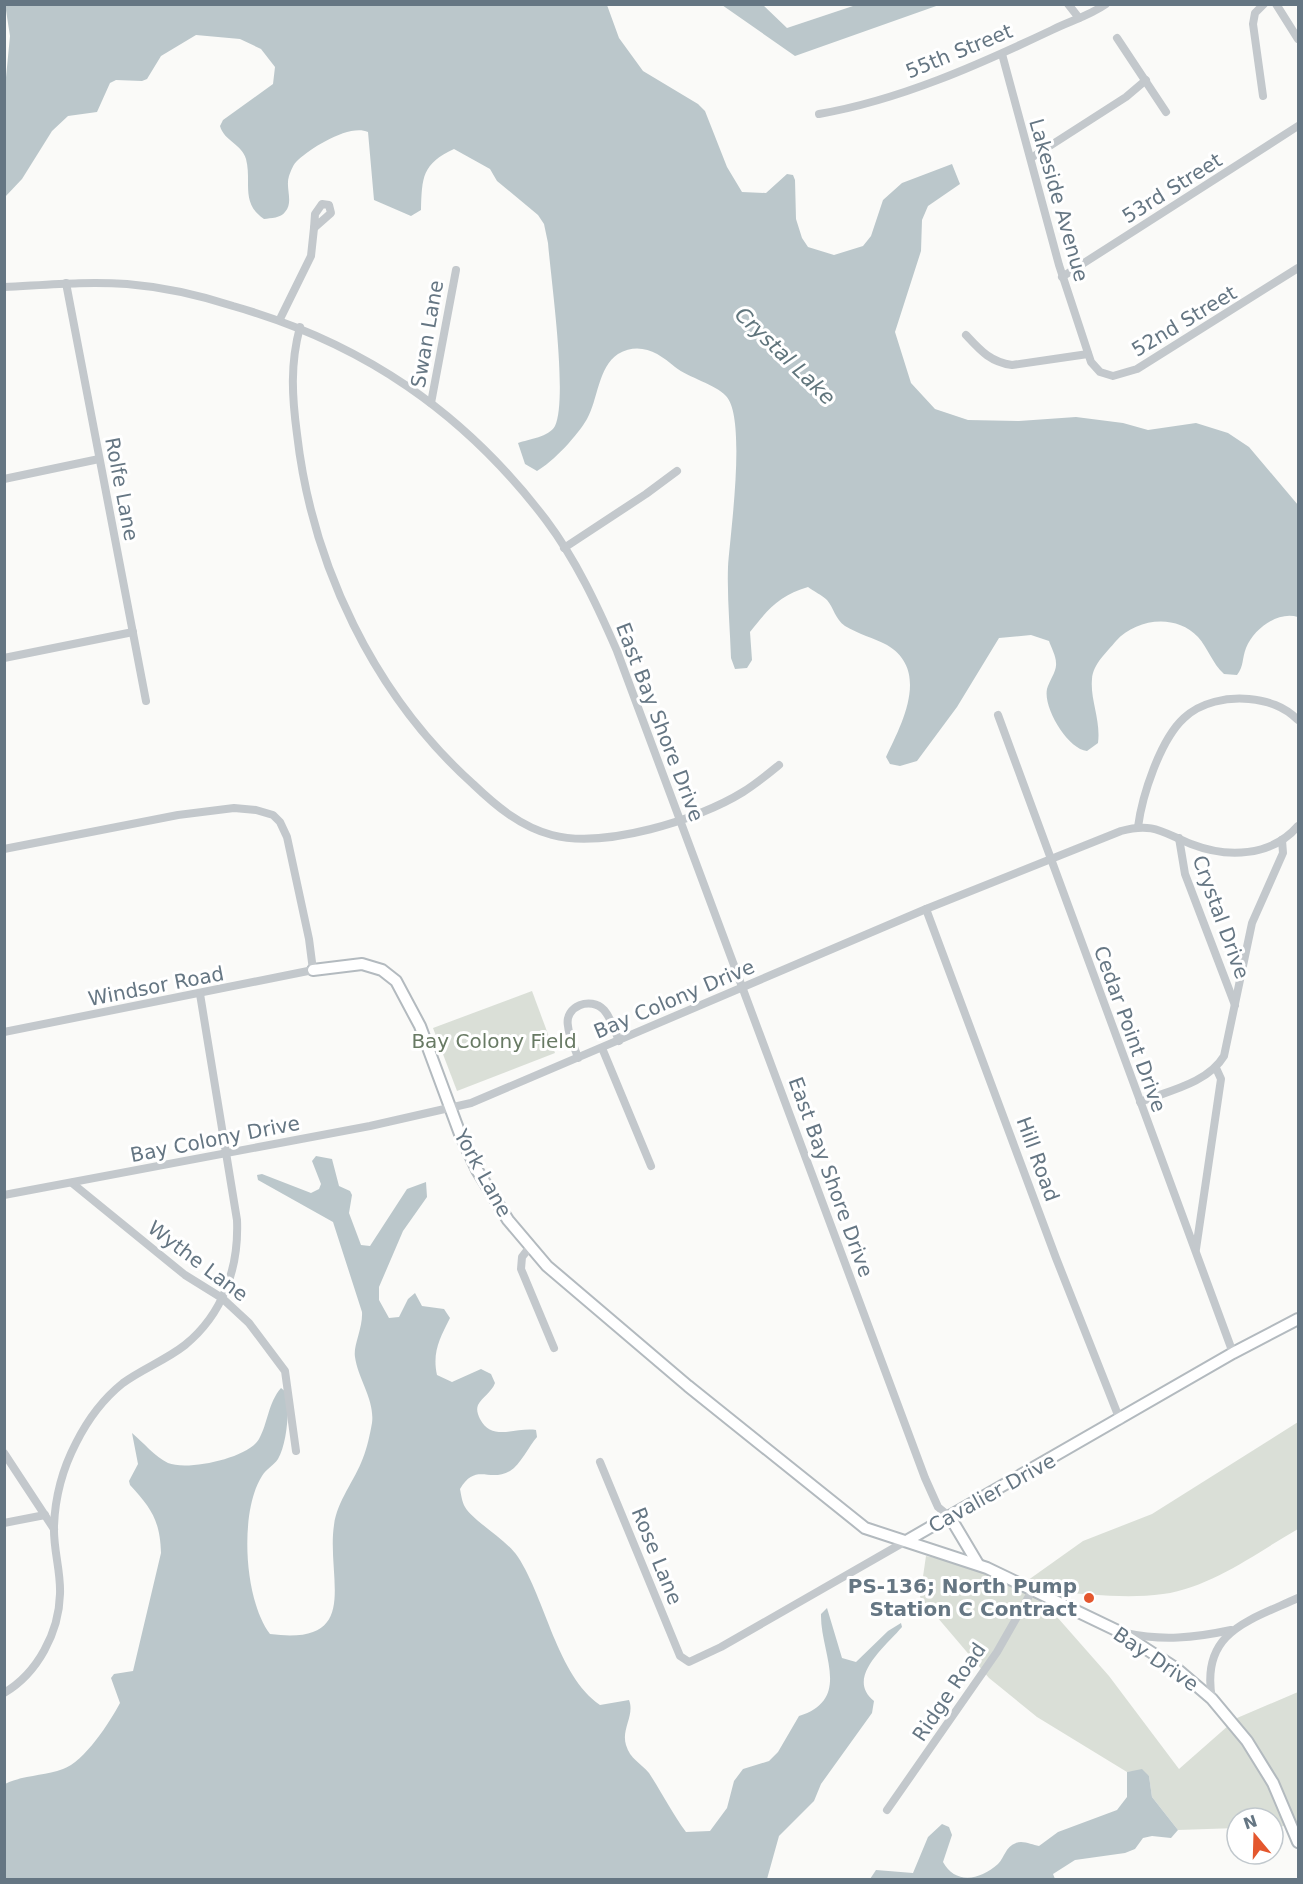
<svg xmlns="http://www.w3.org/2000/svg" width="1303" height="1884" font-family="'DejaVu Sans',sans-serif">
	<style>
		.green { fill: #dadfd7 }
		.water { fill: #bbc7cb }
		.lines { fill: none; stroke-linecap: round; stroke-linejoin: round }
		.secondary-casing { stroke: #b3babf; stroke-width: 14 }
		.street { stroke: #c3c8cc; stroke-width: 8 }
		.secondary { stroke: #fff; stroke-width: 10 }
		.poi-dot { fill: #e4572e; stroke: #fff; stroke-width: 2 }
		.labels { text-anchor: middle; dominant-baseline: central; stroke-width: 6; stroke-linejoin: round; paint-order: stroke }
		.street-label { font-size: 20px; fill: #657683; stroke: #fff }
		.park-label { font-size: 20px; fill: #687a64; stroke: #fff }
		.poi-label { font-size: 20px; font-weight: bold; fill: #657683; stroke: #fff; text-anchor: end }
		.water-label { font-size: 21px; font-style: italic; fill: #60757c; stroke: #fff }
	</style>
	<rect width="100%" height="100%" fill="#fafaf8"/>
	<g class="green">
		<polygon points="532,991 555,1053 457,1091 433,1028"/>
		<path d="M1298 1422V1529C1256 1553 1212 1587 1163 1594 1127 1599 1089 1594 1053 1592L1043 1601 1109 1676 1179 1769 1237 1718 1298 1692V1825L1273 1827V1818H1237V1828L1178 1830 1152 1797 1149 1776 1137 1771 1127 1772 1037 1717 989 1678 920 1597 926 1556 972 1565 1017 1588 1083 1541 1152 1514Z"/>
	</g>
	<g class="water">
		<path d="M5 4 607 5 619 38 643 71 698 104 705 111 727 167 742 192 766 193 787 174 793 175 795 180 796 219 802 238 808 247 834 255 863 246 871 236 883 200 902 183 952 164 960 184 928 206 922 220 921 251 895 332 911 383 935 409 968 420 1019 421 1076 417 1123 423 1148 430 1196 423 1228 433 1249 447 1298 505V617C1277 611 1254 629 1246 648 1242 658 1244 666 1237 675L1224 674C1212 663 1208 648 1198 637 1175 613 1136 619 1116 641 1107 652 1093 664 1092 679 1090 700 1101 720 1098 743L1087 751C1068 749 1043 708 1047 689 1049 681 1057 671 1056 663 1056 656 1051 647 1049 641L1031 635 999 638 957 707 917 761 900 766 890 764 886 757C901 725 931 671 887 645 874 638 858 634 845 626 835 619 834 608 827 600 822 595 813 591 808 587 780 595 767 610 750 632L752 660 747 668 735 669 731 658C730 628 727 597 728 567 730 534 747 418 726 396 715 384 689 378 675 367 659 353 640 341 618 354 598 367 598 400 587 419 578 435 553 462 537 471L525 464 518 443C529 439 549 437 555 426 568 398 551 280 548 243L544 224 538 215 497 181 490 169 454 149C422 164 422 177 421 210L411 216 374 200 368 132C349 124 313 147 298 160 293 164 291 171 289 176 285 188 294 202 285 212 281 218 271 218 264 219 240 203 252 182 246 159 242 144 224 141 220 126L223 120 273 84 275 67 261 49 240 39 196 35 161 56 147 79 142 81 116 80 110 83 97 112 68 116 52 131 22 179 5 197 4 98 10 36Z"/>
		<polygon points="722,5 763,5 787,28 856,5 939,5 795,56"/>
		<path d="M316 1156 332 1159 339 1186 350 1191 352 1195 349 1213 361 1245 370 1246 407 1189 426 1182 427 1197 403 1231 379 1287V1300L389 1318 399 1317 408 1299 415 1293 422 1306 444 1309 450 1318C440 1338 432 1352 437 1375L452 1382 481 1369 491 1374 495 1383C492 1392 482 1397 478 1405 476 1410 478 1415 480 1419 492 1442 515 1427 536 1430L537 1437C529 1446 520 1465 510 1471 489 1483 476 1462 460 1489 461 1494 462 1502 465 1507 473 1521 506 1539 518 1557 546 1600 557 1675 600 1705L629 1700C635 1715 621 1729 626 1745 630 1759 641 1763 649 1773 662 1793 672 1813 686 1832L710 1831 727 1808 734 1781 743 1769 769 1761 778 1752 799 1716C853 1699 820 1653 821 1614L827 1608 842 1658 856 1662 888 1631 901 1623 902 1627C885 1647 845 1678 874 1701L872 1713 821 1784 814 1801 779 1836 767 1879 5 1880V1784C23 1775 44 1776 63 1769 84 1762 110 1722 120 1703L111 1678 114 1674 133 1671 161 1553C160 1520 151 1508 130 1485L129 1481 138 1464 132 1433C143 1442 155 1457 168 1463 188 1471 248 1458 259 1439 268 1423 268 1403 281 1388L286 1392C290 1408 287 1444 278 1459 274 1465 266 1469 262 1476 239 1512 244 1600 270 1634 363 1646 326 1579 334 1525 337 1501 355 1480 363 1458 367 1448 370 1434 372 1423 375 1400 358 1379 355 1357 353 1346 363 1328 362 1312L333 1222 258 1180 257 1175 262 1174 311 1193 319 1189 321 1184 312 1161Z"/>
		<path d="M1142 1769 1149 1776 1152 1797 1178 1830 1171 1838 1152 1836 1143 1838 1135 1849 1125 1853 1075 1860 1053 1874 1055 1879H870L876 1870 913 1873 928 1837 942 1824 949 1827 952 1835 943 1862C955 1884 979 1881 998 1864 1005 1857 1005 1847 1016 1843 1023 1840 1032 1845 1039 1846L1058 1832 1117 1810 1127 1797V1772Z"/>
	</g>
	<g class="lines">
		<defs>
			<g id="secondary">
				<polyline points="313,970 362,964 382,970 396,981 420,1026 460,1134 477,1170 508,1220 547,1266 688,1386 865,1528 987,1568 1120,1632 1177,1669 1212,1699 1247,1741 1273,1783 1298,1842"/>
				<polyline points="950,1517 978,1564"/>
				<polyline points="908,1540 1233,1353 1298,1319"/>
			</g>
		</defs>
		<use href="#secondary" class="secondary-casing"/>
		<g class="street">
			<polyline points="1068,4 1079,18"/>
			<polyline points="1276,4 1298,39"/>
			<polyline points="1117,38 1166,112"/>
			<polyline points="1002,54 1059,265 1091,362 1100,372 1113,376 1137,369 1298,268"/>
			<polyline points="1263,96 1253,24 1255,13 1264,4"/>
			<path d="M819 114C900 100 978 65 1052 30 1070 21 1089 16 1106 4"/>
			<polyline points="1031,158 1126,97 1146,80"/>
			<polygon points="322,204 329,205 331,213 314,228 315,214"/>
			<polyline points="1062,277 1298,126"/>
			<polyline points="66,283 146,701"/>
			<path d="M4 287C45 285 86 281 127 284 163 287 199 295 233 306 363 343 464 412 546 520 576 560 597 605 617 651L925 1478 938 1507 950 1517"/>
			<polyline points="280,319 311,256 314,228"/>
			<path d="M300 327C290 364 292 397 297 434 312 565 374 695 473 784 496 806 521 827 552 835 604 849 698 820 743 792 756 784 768 774 779 765"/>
			<path d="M966 335C980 350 990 362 1012 365L1088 354"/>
			<polyline points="431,403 456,270"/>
			<polyline points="4,479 99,459"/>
			<polyline points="564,548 646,494 677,471"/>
			<polyline points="4,658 133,632"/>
			<polyline points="998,715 1233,1353"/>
			<path d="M1138 827C1142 796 1160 740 1184 718 1201 702 1227 697 1249 699 1268 701 1284 706 1298 720"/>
			<polyline points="1179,838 1185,874 1235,1005"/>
			<polyline points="4,849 178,815 234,808 256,810 273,815 280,822 287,837 309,939 313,970 4,1032"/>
			<polyline points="926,909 1056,1258 1120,1420"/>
			<polyline points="602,1048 651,1166"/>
			<path d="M578 1058C575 1048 569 1037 568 1026 564 1006 591 996 604 1010 611 1018 615 1031 619 1041"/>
			<path d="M1140 1102C1168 1091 1208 1083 1224 1056L1252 923 1283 853 1282 840"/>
			<polyline points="72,1183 185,1275 222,1298 249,1323 285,1371 296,1451"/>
			<path d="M4 1195 370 1126 471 1103 926 909 1121 831C1154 822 1163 833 1191 844 1227 858 1271 857 1298 826"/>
			<polyline points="529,1248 522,1257 521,1269 554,1348"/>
			<polyline points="1196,1249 1221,1079 1216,1068"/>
			<polyline points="4,1453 54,1529"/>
			<polyline points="600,1462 680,1656 689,1662 721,1647 906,1541"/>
			<polyline points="4,1523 45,1515"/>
			<path d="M1125 1633C1162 1641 1194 1638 1231 1630"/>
			<path d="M4 1693C38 1673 59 1632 60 1594 61 1571 53 1549 54 1526 55 1498 63 1468 76 1443 87 1421 103 1399 123 1383 142 1369 166 1360 185 1345 223 1314 239 1268 237 1220L200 994"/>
			<path d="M1212 1699C1200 1632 1248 1621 1298 1598"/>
			<polyline points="887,1810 997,1652 1033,1589"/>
		</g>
		<use href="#secondary" class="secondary"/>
	</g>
	<circle class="poi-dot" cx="1089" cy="1598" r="6"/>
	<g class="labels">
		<g class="street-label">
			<text transform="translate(959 51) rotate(-22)">55th Street</text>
			<text transform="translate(1172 188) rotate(-32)">53rd Street</text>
			<text transform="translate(1059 200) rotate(74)">Lakeside Avenue</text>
			<text transform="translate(1184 321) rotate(-31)">52nd Street</text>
			<text transform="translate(427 334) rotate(-80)">Swan Lane</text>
			<text transform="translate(122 489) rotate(79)">Rolfe Lane</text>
			<text transform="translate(660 722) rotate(69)">East Bay Shore Drive</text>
			<text transform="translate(1221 917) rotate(70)">Crystal Drive</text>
			<text transform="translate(156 986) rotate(-11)">Windsor Road</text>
			<text transform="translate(674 999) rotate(-23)">Bay Colony Drive</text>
			<text transform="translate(1130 1029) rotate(70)">Cedar Point Drive</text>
			<text transform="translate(215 1139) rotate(-11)">Bay Colony Drive</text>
			<text transform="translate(1038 1159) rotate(70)">Hill Road</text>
			<text transform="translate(483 1173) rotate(61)">York Lane</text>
			<text transform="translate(831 1177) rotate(70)">East Bay Shore Drive</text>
			<text transform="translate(198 1261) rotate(37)">Wythe Lane</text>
			<text transform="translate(992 1493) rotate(-29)">Cavalier Drive</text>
			<text transform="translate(657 1556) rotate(68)">Rose Lane</text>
			<text transform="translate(1156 1659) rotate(34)">Bay Drive</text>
			<text transform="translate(949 1692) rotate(-56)">Ridge Road</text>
		</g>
		<g class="park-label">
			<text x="494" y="1041">Bay Colony Field</text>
		</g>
		<g class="poi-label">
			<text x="1077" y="1586">PS-136; North Pump<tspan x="1077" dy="23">Station C Contract</tspan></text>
		</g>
		<g class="water-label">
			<text transform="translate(785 356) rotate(44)">Crystal Lake</text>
		</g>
	</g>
	<rect width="1303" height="1884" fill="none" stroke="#657683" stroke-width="12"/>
	<g transform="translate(1255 1836) rotate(341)"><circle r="28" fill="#ffffff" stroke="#c1c8cd" stroke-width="1.5"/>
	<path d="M0-4.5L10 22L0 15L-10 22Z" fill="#e4572e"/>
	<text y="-9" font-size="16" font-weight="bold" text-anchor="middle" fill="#657683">N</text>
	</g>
</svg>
